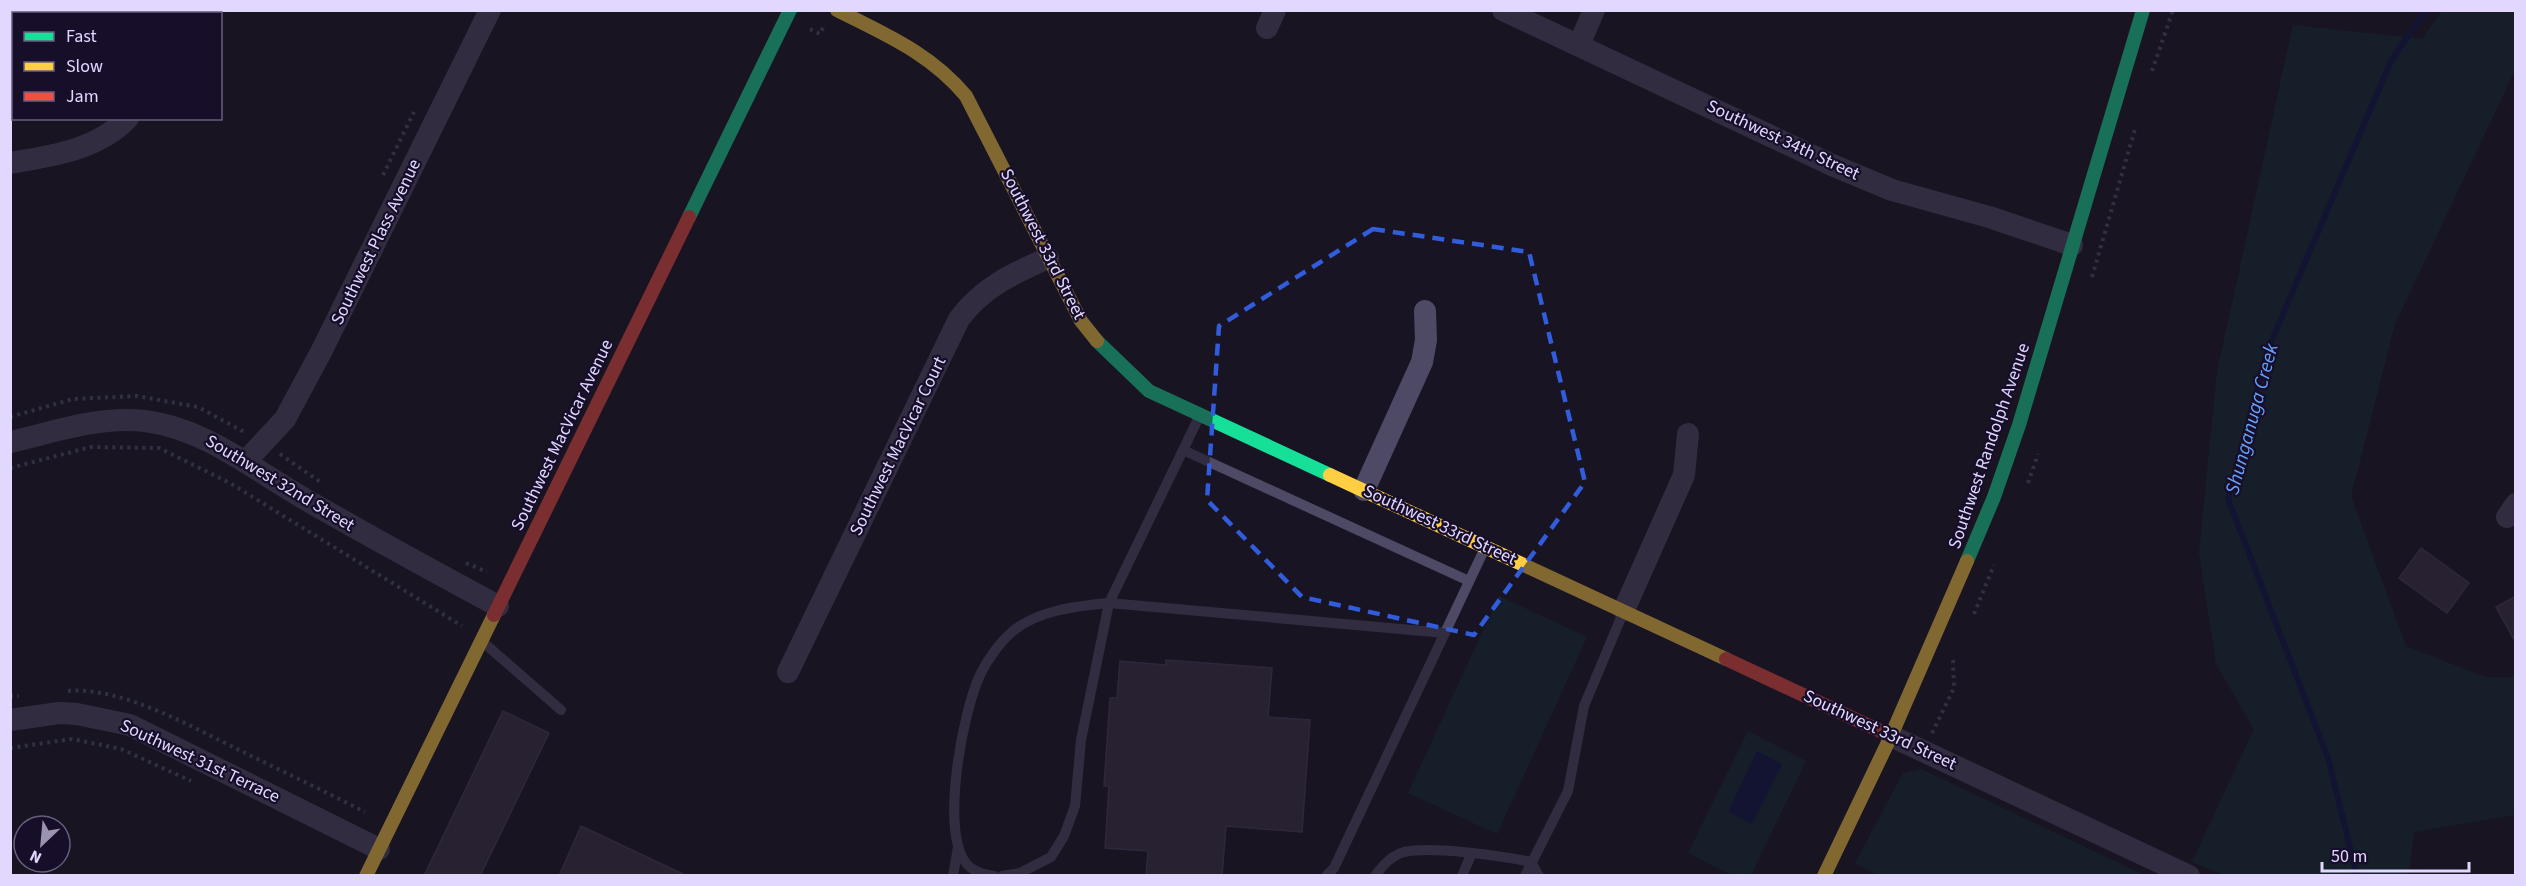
<svg xmlns="http://www.w3.org/2000/svg" width="2526" height="886" font-family="'Source Sans 3',sans-serif">
	<style>
		.green { fill: #122c32 }
		.water { fill: #091646 }
		.lines { fill: none; stroke-linecap: round; stroke-linejoin: round }
		.stream { stroke: #091646; stroke-width: 6 }
		.building { fill: #393245; stroke: #473f57; stroke-width: 1.5 }
		.path { stroke: #495466; stroke-width: 4; stroke-dasharray: 3 4.5; stroke-linecap: butt }
		.lane { stroke: #4e4964; stroke-width: 10 }
		.street { stroke: #4e4964; stroke-width: 22 }
		.fast { stroke: #16e098; stroke-width: 14 }
		.slow { stroke: #ffcf43; stroke-width: 14 }
		.jam { stroke: #f24e42; stroke-width: 14 }
		.marked { fill: none; stroke: #315cdc; stroke-width: 4.5; stroke-dasharray: 12 8; stroke-linejoin: round }
		.labels { text-anchor: middle; dominant-baseline: central; stroke-width: 4.5; stroke-linejoin: round; paint-order: stroke }
		.street-label { font-size: 18px; fill: #e1d7ff; stroke: #170e29 }
		.water-label { font-size: 20px; font-style: italic; fill: #65a2ff; stroke: #170e29 }
	</style>
	<rect width="100%" height="100%" fill="#191423"/>
	<g class="green">
		<polygon points="2442,11 2515,11 2515,70 2395,324 2351,496 2406,646 2485,677 2515,677 2515,815 2414,832 2409,875 2224,875 2192,862 2254,729 2216,664 2199,553 2217,372 2293,25 2422,39"/>
		<polygon points="1499,596 1587,637 1497,834 1408,793"/>
		<polygon points="1748,731 1806,761 1751,875 1731,875 1688,853"/>
		<polygon points="1921,769 2144,875 1877,875 1855,863 1903,773"/>
	</g>
	<polygon class="water" points="1757,751 1782,764 1752,824 1728,812"/>
	<g class="lines">
		<polyline class="stream" points="2357,876 2328,758 2228,499 2269,347 2391,61 2426,10"/>
	</g>
	<g class="building">
		<polygon points="2421,548 2469,583 2447,613 2399,578"/>
		<polygon points="2516,596 2516,643 2496,607"/>
		<polygon points="1166,660 1272,668 1268,717 1310,720 1302,832 1226,826 1222,876 1146,876 1148,851 1105,848 1109,786 1104,786 1110,698 1117,698 1120,661 1166,665"/>
		<polygon points="503,711 549,733 480,876 424,876"/>
		<polygon points="581,826 687,876 559,876"/>
	</g>
	<g class="lines">
		<g class="path">
			<polyline points="810,29 820,34 823,28"/>
			<polyline points="2152,71 2173,10"/>
			<polyline points="383,175 414,112"/>
			<polyline points="2092,277 2135,129"/>
			<polyline points="10,417 73,399 137,396 198,407 246,433"/>
			<polyline points="280,454 323,484"/>
			<polyline points="10,468 91,447 159,448 230,483 462,626"/>
			<polyline points="2028,483 2038,454"/>
			<polyline points="466,563 487,572"/>
			<polyline points="1974,614 1994,565"/>
			<path d="M68 691C121 686 194 728 241 751 282 771 324 791 365 812"/>
			<polyline points="10,696 19,696"/>
			<polyline points="1932,733 1954,688 1953,659"/>
			<polyline points="10,748 72,739 121,749 191,781"/>
		</g>
		<g class="lane">
			<polyline points="1183,450 1469,581"/>
			<polyline points="484,643 561,710"/>
			<polyline points="953,876 958,847"/>
			<path d="M994 876C983 874 973 872 966 863 940 830 963 711 980 675 987 660 1000 642 1013 631 1039 610 1077 606 1109 603L1445 633"/>
			<polyline points="1002,876 1020,873 1051,857 1064,836 1075,806 1081,740 1109,603 1199,417"/>
			<polyline points="1326,876 1334,868 1484,550"/>
			<path d="M1375 876C1382 866 1392 855 1404 852 1431 846 1503 856 1531 862L1539 876"/>
			<polyline points="1462,876 1471,855"/>
			<polyline points="1525,876 1568,791 1584,706 1623,613"/>
		</g>
		<g class="street">
			<polyline points="163,10 170,14"/>
			<polyline points="1503,10 1832,165 1892,190 1989,217 2072,245"/>
			<polyline points="188,14 189,10"/>
			<polyline points="1267,28 1275,10"/>
			<polyline points="1579,45 1594,10"/>
			<path d="M10 163C52 156 97 150 128 118"/>
			<path d="M10 442C54 432 99 416 145 421 206 429 251 468 303 498 367 535 433 571 498 606"/>
			<polyline points="245,462 285,419 321,352 490,10"/>
			<polyline points="1364,490 1422,362 1426,340 1425,311"/>
			<polyline points="2507,517 2516,504"/>
			<polyline points="1624,610 1684,475 1688,434"/>
			<path d="M788 672 959 319C983 287 1012 274 1048 258"/>
			<polyline points="10,720 59,713 77,714 130,725 379,849"/>
			<polyline points="1891,736 2189,876"/>
		</g>
		<g class="fast">
			<polyline points="689,217 790,10"/>
			<polyline points="1097,341 1149,391 1330,475"/>
			<polyline points="1967,561 1994,497 2019,425 2143,10"/>
		</g>
		<g class="slow">
			<path d="M837 10C886 35 930 53 966 96L1081 321 1097 341"/>
			<polyline points="1330,475 1726,659"/>
			<polyline points="366,876 494,615"/>
			<polyline points="1824,876 1891,736 1967,561"/>
		</g>
		<g class="jam">
			<polyline points="494,615 689,217"/>
			<polyline points="1726,659 1891,736"/>
		</g>
	</g>
	<path d="M0 0H2526V886H0ZM1373 229 1529 252 1585 482 1474 635 1302 597 1207 500 1219 326Z" fill="#191423" fill-opacity=".55" fill-rule="evenodd"/>
	<path class="marked" d="M1373 229 1529 252 1585 482 1474 635 1302 597 1207 500 1219 326Z"/>
	<g class="labels">
		<g class="street-label">
			<text transform="translate(1783 140) rotate(25)">Southwest 34th Street</text>
			<text transform="translate(376 242) rotate(-64)">Southwest Plass Avenue</text>
			<text transform="translate(1043 244) rotate(63)">Southwest 33rd Street</text>
			<text transform="translate(562 435) rotate(-64)">Southwest MacVicar Avenue</text>
			<text transform="translate(898 446) rotate(-64)">Southwest MacVicar Court</text>
			<text transform="translate(1989 446) rotate(-71)">Southwest Randolph Avenue</text>
			<text transform="translate(280 483) rotate(31)">Southwest 32nd Street</text>
			<text transform="translate(1440 525) rotate(25)">Southwest 33rd Street</text>
			<text transform="translate(1880 730) rotate(25)">Southwest 33rd Street</text>
			<text transform="translate(200 761) rotate(25)">Southwest 31st Terrace</text>
		</g>
		<g class="water-label">
			<text transform="translate(2252 419) rotate(-75)">Shunganuga Creek</text>
		</g>
	</g>
	<rect width="2526" height="886" fill="none" stroke="#e1d7ff" stroke-width="24"/>
	<rect x="12" y="12" width="210" height="108" fill="#170e29" stroke="#685e7f" stroke-width="1.5"/>
	<rect x="24" y="32" width="30" height="9" fill="#16e098" stroke="#685e7f" stroke-width="1.5"/>
	<text x="66" y="42" font-size="18" fill="#e1d7ff">Fast</text>
	<rect x="24" y="62" width="30" height="9" fill="#ffcf43" stroke="#685e7f" stroke-width="1.5"/>
	<text x="66" y="72" font-size="18" fill="#e1d7ff">Slow</text>
	<rect x="24" y="92" width="30" height="9" fill="#f24e42" stroke="#685e7f" stroke-width="1.5"/>
	<text x="66" y="102" font-size="18" fill="#e1d7ff">Jam</text>
	<g transform="translate(42 844) rotate(206)"><circle r="28" fill="#170e29" stroke="#685e7f" stroke-width="1.5"/>
	<path d="M0-4.5L10 22L0 15L-10 22Z" fill="#9b93b2"/>
	<text y="-9" font-size="16" font-weight="bold" text-anchor="middle" fill="#e1d7ff">N</text>
	</g>
	<path d="M2322 862v9h147v-9" fill="none" stroke="#e1d7ff" stroke-width="3"/>
	<text x="2331" y="862" font-size="18" fill="#e1d7ff" stroke="#170e29" stroke-width="4.5" paint-order="stroke">50 m</text>
</svg>
